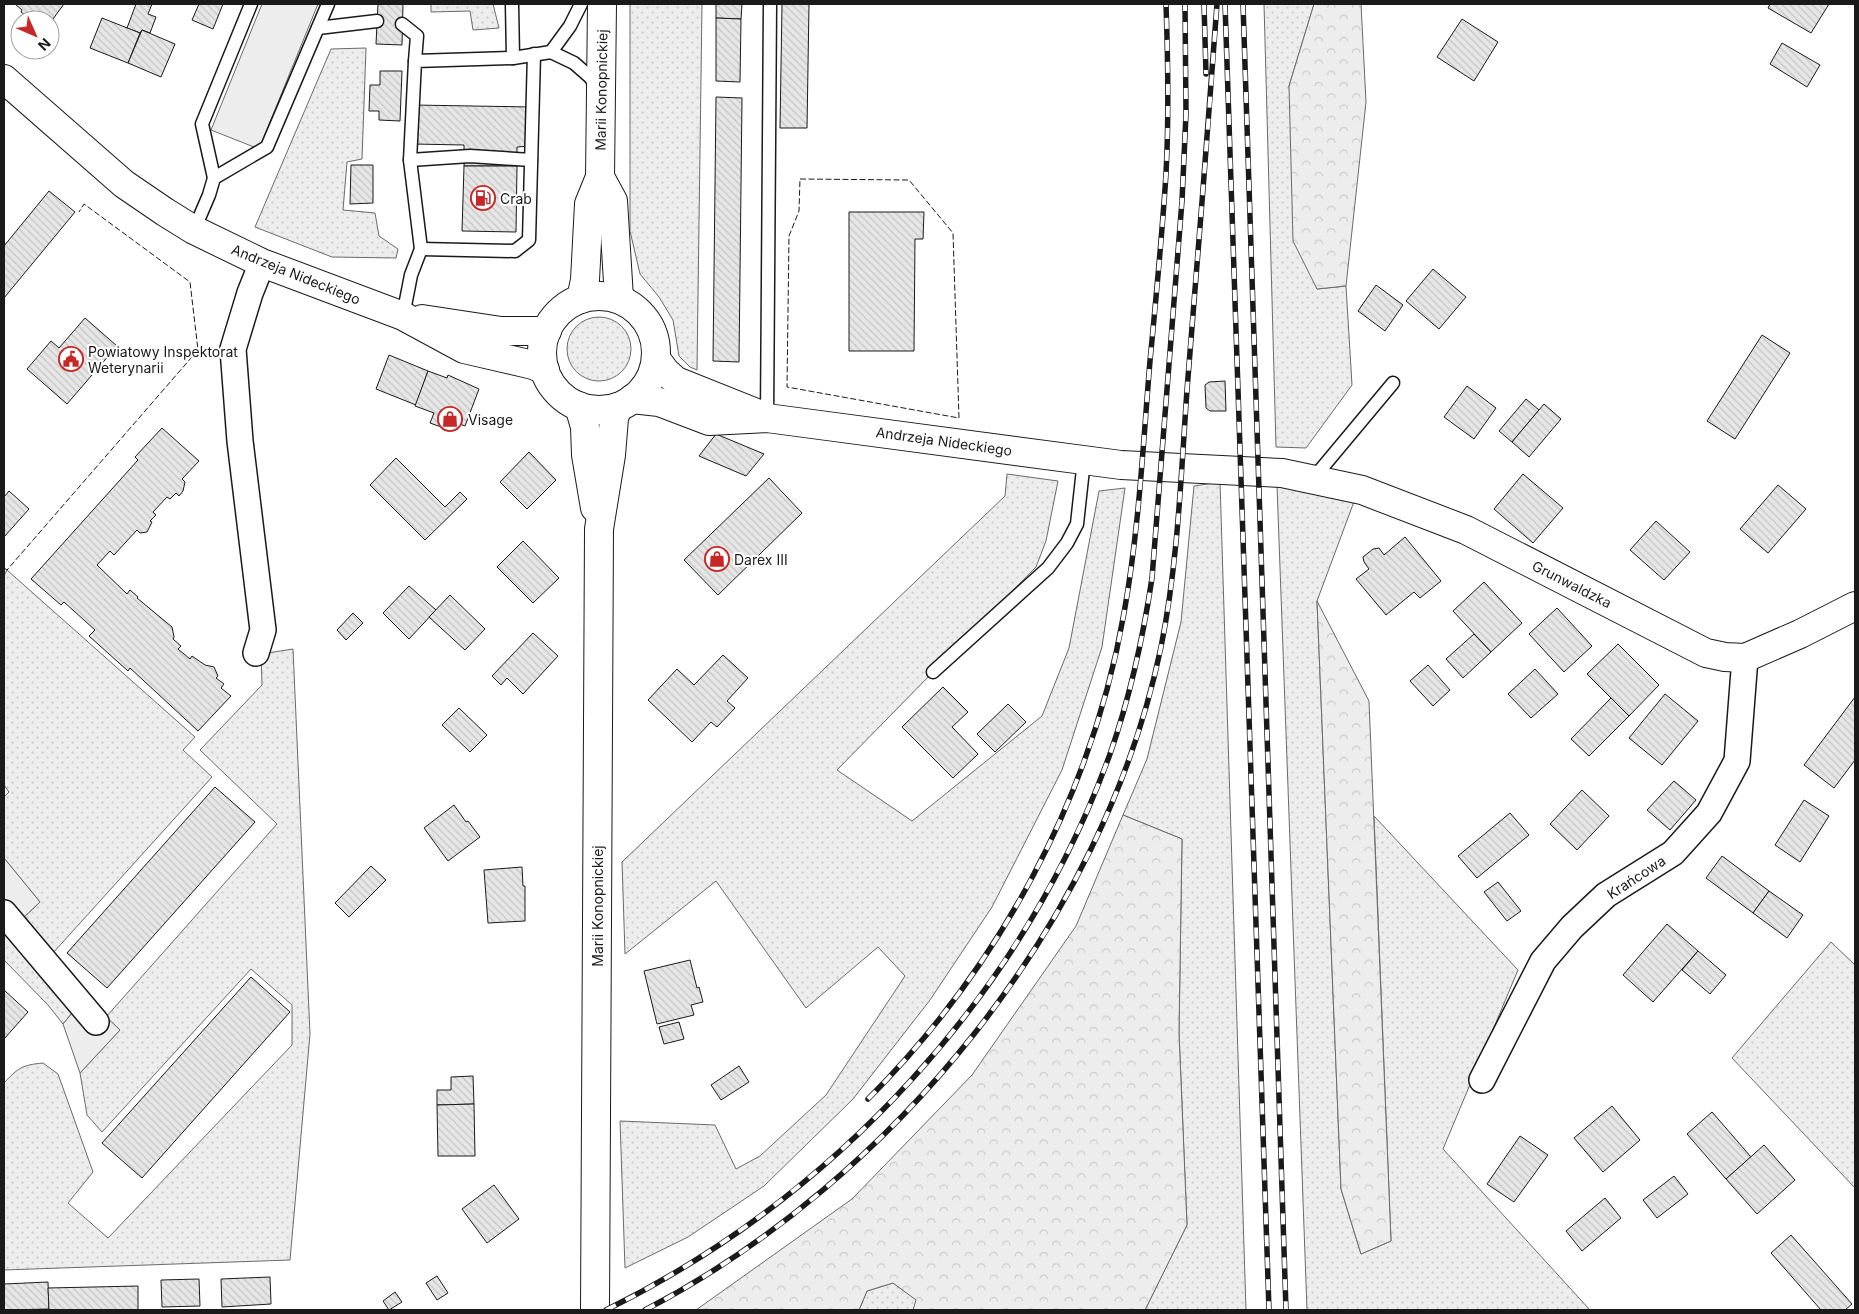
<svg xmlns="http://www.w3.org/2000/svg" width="1859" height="1314" font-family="Inter,sans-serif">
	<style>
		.green { fill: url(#green-dots); stroke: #6a6a6a }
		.forest { fill: url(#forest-crowns); stroke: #6a6a6a }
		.pitch { fill: #ededed; stroke: #6a6a6a }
		.building { fill: url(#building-back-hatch); stroke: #1a1a1a }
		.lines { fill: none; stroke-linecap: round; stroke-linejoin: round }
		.lane-casing { stroke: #1a1a1a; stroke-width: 15 }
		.street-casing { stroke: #1a1a1a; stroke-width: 28 }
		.secondary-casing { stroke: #1a1a1a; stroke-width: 30 }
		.lane { stroke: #fff; stroke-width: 12 }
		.street { stroke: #fff; stroke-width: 25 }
		.secondary { stroke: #fff; stroke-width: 28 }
		.rail-casing { stroke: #1a1a1a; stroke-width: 5.5 }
		.rail { stroke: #fff; stroke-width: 4; stroke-dasharray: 11; stroke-linecap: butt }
		.fence { stroke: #1a1a1a; stroke-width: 1; stroke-dasharray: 6 2.5; stroke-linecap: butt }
		.labels { text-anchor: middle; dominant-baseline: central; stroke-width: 4; stroke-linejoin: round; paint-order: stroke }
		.street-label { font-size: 14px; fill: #1a1a1a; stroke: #fff }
		.poi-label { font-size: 14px; fill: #1a1a1a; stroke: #fff; text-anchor: start }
	</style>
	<defs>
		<pattern id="green-dots" width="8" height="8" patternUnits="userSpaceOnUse" patternTransform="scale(1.25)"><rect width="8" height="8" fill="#ededed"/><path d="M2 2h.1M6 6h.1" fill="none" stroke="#cbcbcb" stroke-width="1.8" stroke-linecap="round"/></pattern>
		<pattern id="forest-crowns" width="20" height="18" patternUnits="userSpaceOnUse" patternTransform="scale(1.25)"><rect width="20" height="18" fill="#ededed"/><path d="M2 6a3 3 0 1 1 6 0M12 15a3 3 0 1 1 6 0" fill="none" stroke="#cbcbcb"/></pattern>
		<pattern id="building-back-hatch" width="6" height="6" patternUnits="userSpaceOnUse" patternTransform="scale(1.25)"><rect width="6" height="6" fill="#e6e6e6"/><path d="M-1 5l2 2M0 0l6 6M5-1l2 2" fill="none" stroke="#c5c5c5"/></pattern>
	</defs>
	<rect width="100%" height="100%" fill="#fff"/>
	<g class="green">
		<polygon points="431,4 493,4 499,28 473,30 470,11 431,12"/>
		<polygon points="630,4 702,4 697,370 690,367 679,356 673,320 659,297 640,274 630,231"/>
		<polygon points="1264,4 1314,4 1289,86 1317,289 1346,286 1352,385 1306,448 1276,447"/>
		<polygon points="366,48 362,159 347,162 343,210 375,213 379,236 398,249 396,258 332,257 255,227 331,49"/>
		<circle cx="599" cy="349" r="32"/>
		<polygon points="1007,474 1058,481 1046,541 1036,567 837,770 912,821 1042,716 1069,648 1099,491 1125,488 1102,647 1062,770 992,907 930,1000 853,1099 764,1186 688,1237 625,1268 620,1121 715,1125 736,1169 760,1156 826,1095 905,976 878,947 806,1008 716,881 625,954 622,862 1005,496"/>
		<polygon points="1220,482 1246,1310 1145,1310 1187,1225 1179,1033 1182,839 1123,815 1147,759 1181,622 1194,486"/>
		<polygon points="1277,485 1355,499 1317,601 1341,1189 1361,1254 1391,1241 1374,816 1518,970 1443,1149 1590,1310 1307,1310"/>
		<polygon points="7,570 195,737 183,750 212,777 53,953 22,919 40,902 4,858 4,797 9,792 4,785 4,576"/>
		<path d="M293 649 310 1034 290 1260 4 1270V1083C18 1068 22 1065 43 1063L58 1074 93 1172 68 1203 108 1238 292 1045V1005L251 969 102 1132 87 1115 80 1073 120 1030 106 1017 277 824 200 750 262 685 261 654Z"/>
		<polygon points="4,933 73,1012 63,1024 48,1005 4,960"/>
		<polygon points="1831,942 1855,965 1855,1188 1732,1058"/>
		<polygon points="893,1283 917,1300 913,1310 859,1310 867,1291"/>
	</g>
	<g class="forest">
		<polygon points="1314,4 1361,4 1366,102 1346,286 1317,289 1293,241 1289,86"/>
		<polygon points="1317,601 1369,701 1391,1241 1361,1254 1341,1189"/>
		<polygon points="1123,815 1182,839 1179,1033 1187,1225 1145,1310 913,1310 916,1300 893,1283 867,1291 859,1310 696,1310 852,1199 972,1075 1076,926"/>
	</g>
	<g class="pitch">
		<polygon points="262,4 318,4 259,149 211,130"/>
		<polygon points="4,858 40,902 22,919 4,898"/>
		<polygon points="4,920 120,1030 80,1073 63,1024 73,1012 4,933"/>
	</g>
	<g class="building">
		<polygon points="15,4 64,4 50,23 50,20 36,20 27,13 25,15 21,12 22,10"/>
		<polygon points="136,4 152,4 148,14 156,17 150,33 142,30 140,33 127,28"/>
		<polygon points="199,4 223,4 213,29 192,20"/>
		<polygon points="378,4 403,4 402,45 376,44"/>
		<polygon points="716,4 742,4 741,19 716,18"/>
		<polygon points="782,4 809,4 807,128 780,128"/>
		<polygon points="1770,4 1829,4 1811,33 1768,8"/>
		<polygon points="102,18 140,33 128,63 90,48"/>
		<polygon points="716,18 741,19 740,82 716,81"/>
		<polygon points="1462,19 1498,42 1474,81 1437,57"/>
		<polygon points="142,30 175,44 161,77 128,63"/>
		<polygon points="1782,43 1820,65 1807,87 1770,64"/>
		<polygon points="380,71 402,71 400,121 379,120 379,111 369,111 370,85 380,85"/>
		<polygon points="716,97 742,98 739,362 713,361"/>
		<polygon points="413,105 532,107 531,146 517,147 517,166 464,166 464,145 413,144"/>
		<polygon points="351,165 373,165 373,203 350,204"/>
		<polygon points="464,166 517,166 516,232 462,231"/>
		<polygon points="49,191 75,212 4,298 4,246"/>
		<polygon points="849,212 924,212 923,239 915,239 914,351 849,351"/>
		<polygon points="1433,269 1466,297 1439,329 1406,301"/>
		<polygon points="1376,285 1403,305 1385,331 1358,311"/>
		<polygon points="85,318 117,346 67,404 27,369 51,341 59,348"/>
		<polygon points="1762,335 1790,353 1735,439 1707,421"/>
		<polygon points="389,355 428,371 416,405 376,389"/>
		<polygon points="428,371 447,378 448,375 479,389 465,426 447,419 444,428 430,423 434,413 415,406"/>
		<polygon points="1225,381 1226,411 1210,411 1206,408 1205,385 1209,382"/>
		<polygon points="1467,386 1496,408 1474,439 1444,417"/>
		<polygon points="1526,399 1539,410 1512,442 1499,431"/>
		<polygon points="1544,404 1561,419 1529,457 1512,442"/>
		<polygon points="162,428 199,461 182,479 185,482 183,491 179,496 176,493 170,499 167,497 153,512 156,515 150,521 152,522 147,532 140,533 137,530 114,555 110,551 97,565 127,594 130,590 138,597 137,598 172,627 174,637 173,639 181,646 178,649 190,659 192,656 205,665 214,667 218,676 216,678 224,684 221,688 231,696 198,731 130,668 128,671 89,636 95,630 64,602 61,605 31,579 138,460 135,457"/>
		<polygon points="716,434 764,454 746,476 699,456"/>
		<polygon points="529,452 556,480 527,509 500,482"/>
		<polygon points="396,458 445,507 460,492 467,499 425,540 370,485"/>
		<polygon points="1523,474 1563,508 1533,543 1494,509"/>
		<polygon points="769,478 802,513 718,595 684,560"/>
		<polygon points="1778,485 1806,509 1768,553 1740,529"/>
		<polygon points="9,491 29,509 4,537 4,497"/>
		<polygon points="1656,521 1690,552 1664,580 1630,550"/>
		<polygon points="1405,537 1441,581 1420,598 1414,592 1386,615 1356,579 1369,569 1364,562 1363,557 1373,549 1379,548 1384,555"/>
		<polygon points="523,541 559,578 533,603 497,567"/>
		<polygon points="1484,582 1522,623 1491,652 1453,611"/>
		<polygon points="409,586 436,610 409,639 383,613"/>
		<polygon points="450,595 485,629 465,650 429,617"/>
		<polygon points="1557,608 1592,646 1564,672 1529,634"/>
		<polygon points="353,613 363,623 346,640 337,630"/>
		<polygon points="533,633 558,656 523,694 507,678 501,685 492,676"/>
		<polygon points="1474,634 1491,652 1463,678 1446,659"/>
		<polygon points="1618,644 1659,685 1629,716 1587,674"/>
		<polygon points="723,655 748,678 727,701 735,708 717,727 711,722 692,742 648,700 677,669 694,685"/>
		<polygon points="1428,665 1450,690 1433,706 1410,681"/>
		<polygon points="1535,669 1558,694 1531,718 1508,694"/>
		<polygon points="943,687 968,712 952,727 978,754 953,778 902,727"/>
		<polygon points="1665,694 1698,721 1662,765 1629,738"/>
		<polygon points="1855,697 1855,760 1834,788 1804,765"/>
		<polygon points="1611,698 1629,716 1589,756 1571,739"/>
		<polygon points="1008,704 1026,722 995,752 977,734"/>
		<polygon points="459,708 487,735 470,752 442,725"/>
		<polygon points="1674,781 1696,800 1670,830 1647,810"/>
		<polygon points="215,787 255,822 107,988 67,953"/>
		<polygon points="1582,790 1609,816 1577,850 1550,824"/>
		<polygon points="1804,800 1829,816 1800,862 1775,845"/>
		<polygon points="454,805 466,822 468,821 480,837 448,861 424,828"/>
		<polygon points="1510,813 1529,835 1477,878 1458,856"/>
		<polygon points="1722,856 1769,891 1753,913 1706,878"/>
		<polygon points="371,866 386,880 349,917 335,903"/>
		<polygon points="522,867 523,886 525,886 525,921 488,923 484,870"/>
		<polygon points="1498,882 1521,911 1507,921 1484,892"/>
		<polygon points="1769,891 1803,915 1787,938 1753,913"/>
		<polygon points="1667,924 1698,951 1653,1002 1623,975"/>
		<polygon points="1698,951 1726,975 1710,994 1682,970"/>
		<polygon points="690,960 697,988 699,987 703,1002 691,1005 694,1015 657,1024 644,971"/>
		<polygon points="251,977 290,1012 142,1178 102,1143"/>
		<polygon points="4,990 28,1012 4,1039"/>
		<polygon points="679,1022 684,1039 664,1044 659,1027"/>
		<polygon points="739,1066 749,1082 721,1100 711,1085"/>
		<polygon points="473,1076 474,1104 437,1105 437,1090 451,1090 451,1077"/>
		<polygon points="474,1104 475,1156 438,1156 437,1105"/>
		<polygon points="1612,1106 1640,1140 1603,1172 1574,1138"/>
		<polygon points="1712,1112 1751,1157 1726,1179 1687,1134"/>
		<polygon points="1520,1136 1548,1155 1514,1202 1487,1184"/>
		<polygon points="1764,1145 1795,1180 1757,1214 1726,1179"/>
		<polygon points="1674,1176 1688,1194 1657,1218 1643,1200"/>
		<polygon points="494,1185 519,1219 487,1243 462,1209"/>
		<polygon points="1605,1198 1621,1218 1582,1251 1566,1231"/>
		<polygon points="1791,1235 1852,1304 1845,1310 1821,1310 1771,1253"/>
		<polygon points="437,1276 448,1293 437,1300 426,1283"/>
		<polygon points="270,1277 271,1304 222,1307 221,1279"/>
		<polygon points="199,1279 200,1306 162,1307 161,1280"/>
		<polygon points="48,1282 49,1309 4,1310 4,1284"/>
		<polygon points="138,1286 138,1310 49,1310 48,1288"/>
		<polygon points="395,1292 402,1302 389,1310 383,1301"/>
	</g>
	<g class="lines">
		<defs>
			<g id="lane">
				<polyline points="512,4 513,58"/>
				<polyline points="402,24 417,36 415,61"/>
				<polyline points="318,28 377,21"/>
				<polyline points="551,52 570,26 581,4"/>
				<polyline points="410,160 470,156 531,160"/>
				<polyline points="214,178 202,124 251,4"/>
				<polyline points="194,230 209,195 214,178 267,147 328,4"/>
				<polyline points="421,249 515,251 529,240 534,54"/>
				<polyline points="403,316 411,275 421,249 410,160 415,61 513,58 551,52 574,63 590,77 598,88"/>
				<polyline points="767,418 770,4"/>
				<polyline points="1312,480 1393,383"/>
				<polyline points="933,672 1048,568 1067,543 1077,524 1084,460"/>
			</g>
			<g id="street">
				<polyline points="256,653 263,630 240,441 233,349 250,293 262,263"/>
				<polyline points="4,913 96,1022"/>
				<polyline points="1482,1080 1543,961 1572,927 1606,895 1673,853 1709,813 1737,761 1745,658"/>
			</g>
			<g id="secondary">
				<polyline points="4,79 124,184 165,212 194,230 262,263 403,316 464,349 533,365 545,370"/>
				<polyline points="600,177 613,201 619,298"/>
				<circle cx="599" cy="353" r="57"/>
				<polyline points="581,299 585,280 589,204 600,177 602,4"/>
				<polyline points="422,319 501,331 547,331"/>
				<polyline points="656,359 665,371 676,381 761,415"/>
				<polyline points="632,399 659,402 709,421 767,418 1121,465 1282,473 1362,490 1466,530 1706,653 1725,657 1745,658 1800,634 1855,606"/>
				<polyline points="579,406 585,427 586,455 595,508"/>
				<polyline points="595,1310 599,529 611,455 614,418 618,407"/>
			</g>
		</defs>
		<use href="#lane" class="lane-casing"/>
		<use href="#street" class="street-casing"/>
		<use href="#secondary" class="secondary-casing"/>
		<use href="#lane" class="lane"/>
		<use href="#street" class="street"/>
		<use href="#secondary" class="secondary"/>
		<defs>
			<g id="rail">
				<polyline points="1204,4 1206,74"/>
				<polyline points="1225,4 1269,1310"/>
				<polyline points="1243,4 1286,1310"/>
				<path d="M868 1099C999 968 1092 796 1124 613 1139 530 1143 445 1150 361 1156 299 1162 237 1166 174 1169 117 1168 60 1166 4"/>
				<path d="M606 1310C835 1197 1022 996 1110 754 1130 697 1143 638 1152 578L1182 201 1186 114 1185 4"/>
				<path d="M645 1310C893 1181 1104 922 1161 647 1178 563 1181 475 1187 390 1197 261 1208 133 1217 4"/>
			</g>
		</defs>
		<use href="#rail" class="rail-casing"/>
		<use href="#rail" class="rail"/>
		<g class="fence">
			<polygon points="800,179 909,180 953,233 959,418 787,387 789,236 799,211"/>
			<polyline points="4,568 7,570 198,350 190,282 84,204 79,212"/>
		</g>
	</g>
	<defs>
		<symbol id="fuel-ring" viewBox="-11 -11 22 22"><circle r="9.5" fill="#fff" stroke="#c62828" stroke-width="1.5"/><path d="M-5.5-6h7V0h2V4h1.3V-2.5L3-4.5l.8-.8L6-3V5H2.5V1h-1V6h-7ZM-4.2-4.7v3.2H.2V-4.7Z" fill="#c62828"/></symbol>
		<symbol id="civic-ring" viewBox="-11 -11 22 22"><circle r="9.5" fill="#fff" stroke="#c62828" stroke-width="1.5"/><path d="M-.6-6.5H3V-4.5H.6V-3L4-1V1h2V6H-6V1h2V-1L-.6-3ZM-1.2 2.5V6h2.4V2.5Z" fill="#c62828"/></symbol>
		<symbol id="shop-ring" viewBox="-11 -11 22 22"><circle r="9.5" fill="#fff" stroke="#c62828" stroke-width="1.5"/><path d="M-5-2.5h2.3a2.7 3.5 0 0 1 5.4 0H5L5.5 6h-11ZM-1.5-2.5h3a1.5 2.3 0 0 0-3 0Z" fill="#c62828"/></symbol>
	</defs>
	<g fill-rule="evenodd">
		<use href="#fuel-ring" x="469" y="184" width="28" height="28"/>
		<use href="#civic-ring" x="57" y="345" width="28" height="28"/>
		<use href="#shop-ring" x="436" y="405" width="28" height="28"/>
		<use href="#shop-ring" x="703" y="545" width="28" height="28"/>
	</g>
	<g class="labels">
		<g class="street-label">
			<text transform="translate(601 90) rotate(-89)">Marii Konopnickiej</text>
			<text transform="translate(296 274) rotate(22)">Andrzeja Nideckiego</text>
			<text transform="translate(944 441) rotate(8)">Andrzeja Nideckiego</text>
			<text transform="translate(1572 584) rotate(27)">Grunwaldzka</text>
			<text transform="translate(1636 877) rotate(-33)">Krańcowa</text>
			<text transform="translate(597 906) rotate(-90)">Marii Konopnickiej</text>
		</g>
		<g class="poi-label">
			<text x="500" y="198">Crab</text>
			<text x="88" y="351">Powiatowy Inspektorat<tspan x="88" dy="16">Weterynarii</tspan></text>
			<text x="468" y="419">Visage</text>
			<text x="734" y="559">Darex III</text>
		</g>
	</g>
	<rect width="1859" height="1314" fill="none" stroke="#1a1a1a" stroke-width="10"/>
	<g transform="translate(35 35) rotate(135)"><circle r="24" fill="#ffffff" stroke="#a3a3a3"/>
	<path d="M0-4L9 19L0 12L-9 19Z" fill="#c62828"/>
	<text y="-8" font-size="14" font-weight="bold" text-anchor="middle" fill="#1a1a1a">N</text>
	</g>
</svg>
